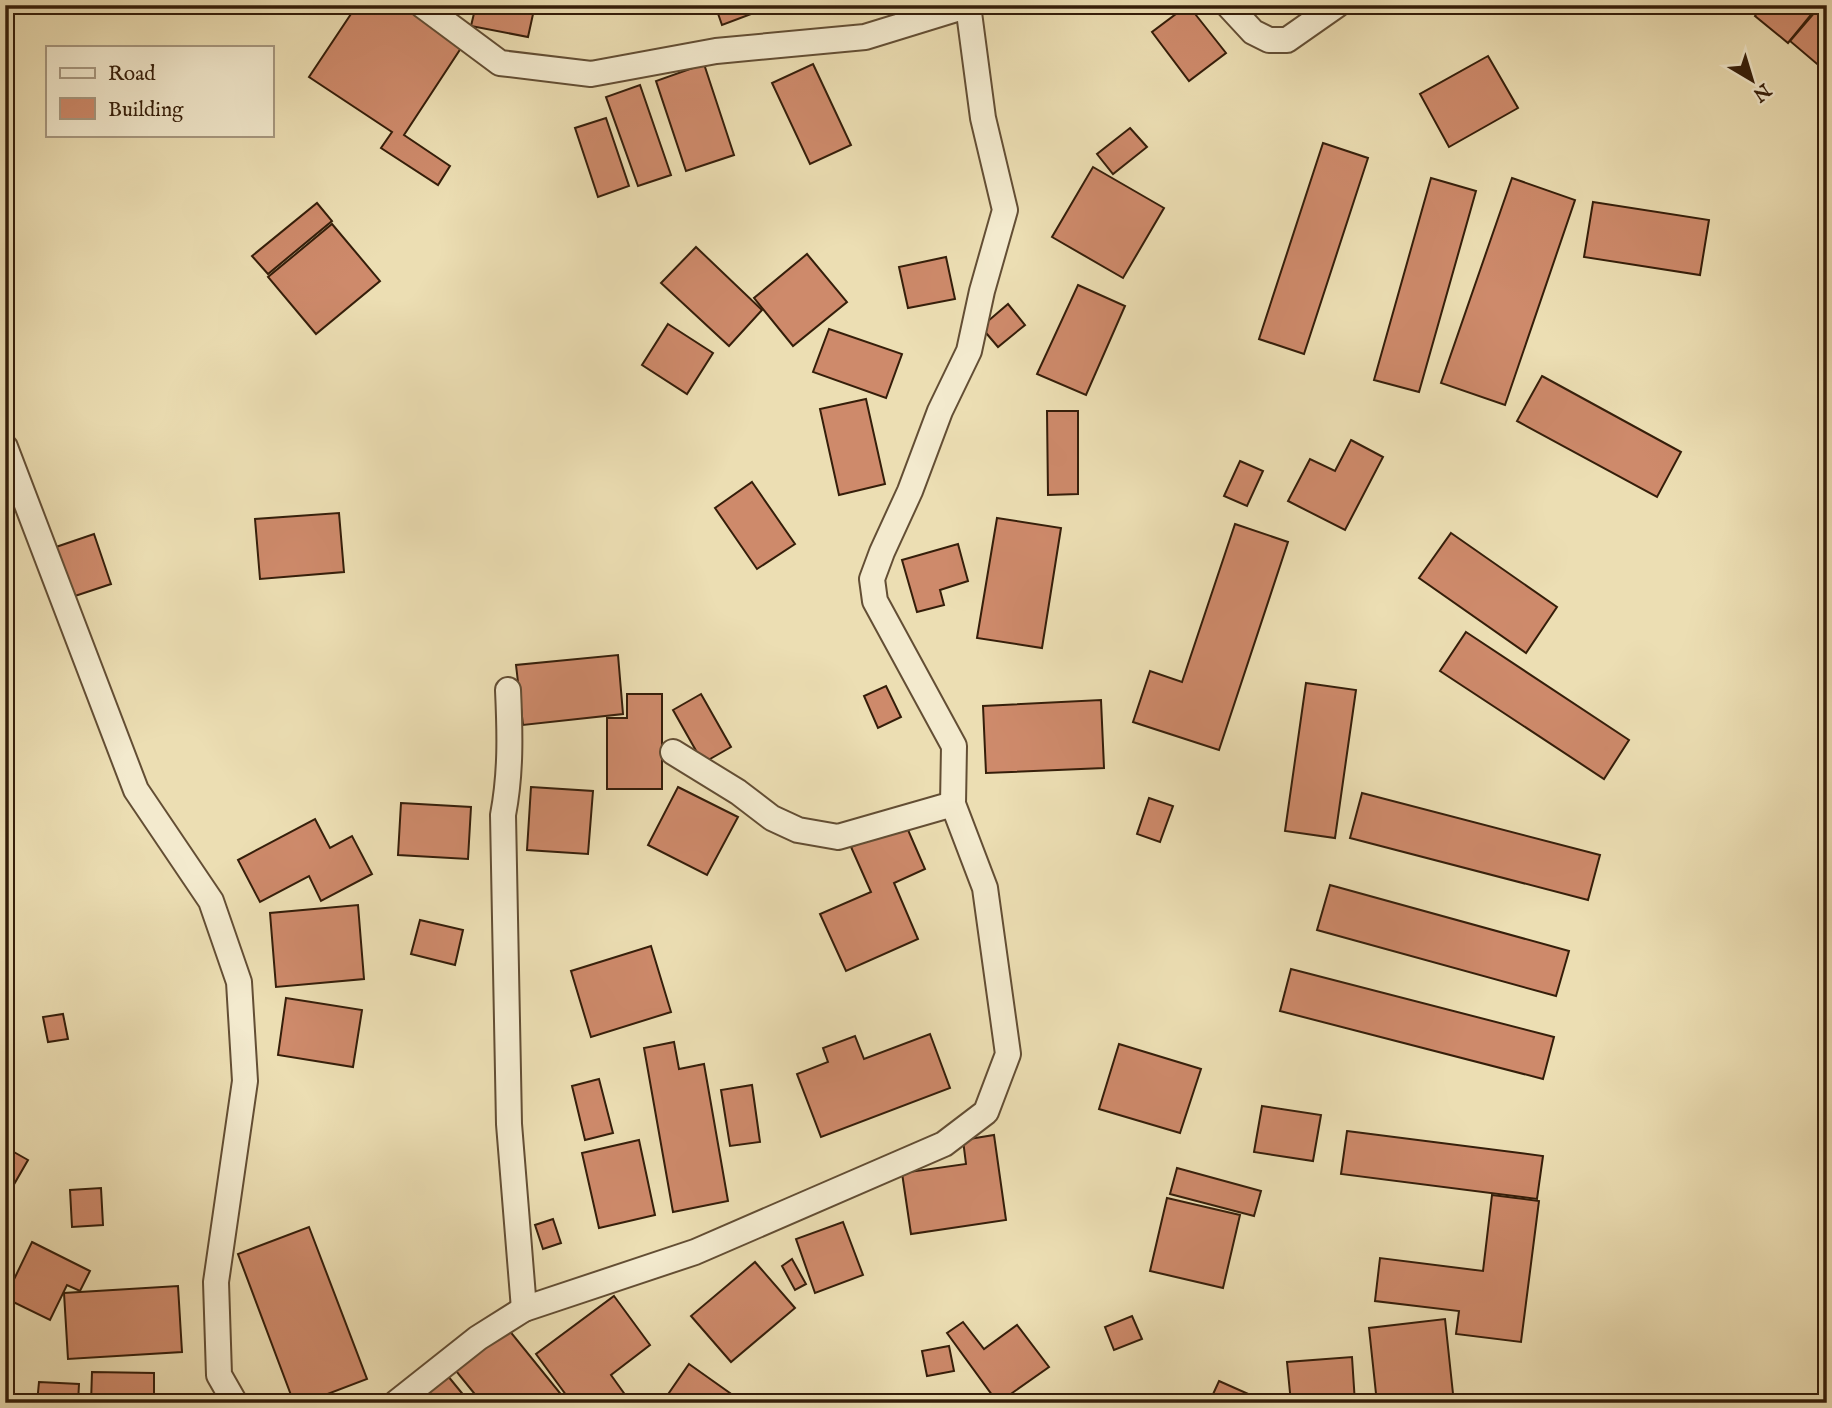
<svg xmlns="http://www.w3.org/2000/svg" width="1832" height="1408" font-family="'IM FELL English',serif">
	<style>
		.building { fill: #ce8a6b; stroke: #351e0a; stroke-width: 2 }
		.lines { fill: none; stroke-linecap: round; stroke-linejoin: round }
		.minor-casing { stroke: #634e34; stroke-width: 28 }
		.minor { stroke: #f3eace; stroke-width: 24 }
	</style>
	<rect width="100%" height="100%" fill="#ecdeb3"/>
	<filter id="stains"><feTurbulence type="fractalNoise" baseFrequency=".00286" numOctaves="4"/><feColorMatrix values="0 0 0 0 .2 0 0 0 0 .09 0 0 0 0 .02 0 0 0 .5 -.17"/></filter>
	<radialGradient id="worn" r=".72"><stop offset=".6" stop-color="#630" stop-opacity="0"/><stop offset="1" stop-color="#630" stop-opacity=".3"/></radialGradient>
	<g class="building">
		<polygon points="357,5 415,5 465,42 404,135 450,166 438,185 381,148 392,132 309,77"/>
		<polygon points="476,5 535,5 528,37 471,26"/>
		<polygon points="715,5 775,5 722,25"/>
		<polygon points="1188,5 1226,53 1189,81 1152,32"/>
		<polygon points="1763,5 1819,5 1788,43 1755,16"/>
		<polygon points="1821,5 1827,5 1827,65 1823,69 1790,41"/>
		<polygon points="1488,56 1518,108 1449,147 1420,94"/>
		<polygon points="704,64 734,155 686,171 656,81"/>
		<polygon points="813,64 851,145 810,164 772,83"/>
		<polygon points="640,85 671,175 638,186 606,97"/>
		<polygon points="606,118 629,186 598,197 575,128"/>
		<polygon points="1130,128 1147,147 1113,174 1097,154"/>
		<polygon points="1323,143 1368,158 1304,354 1259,339"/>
		<polygon points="1093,167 1164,208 1123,278 1052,237"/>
		<polygon points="1431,178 1476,191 1419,392 1374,380"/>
		<polygon points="1512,178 1575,200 1505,405 1441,383"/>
		<polygon points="1593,202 1709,220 1700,275 1584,257"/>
		<polygon points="317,203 332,221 268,274 252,256"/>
		<polygon points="332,224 380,281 316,334 268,277"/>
		<polygon points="696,247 762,310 729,346 661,283"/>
		<polygon points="807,254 847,302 793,346 754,298"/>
		<polygon points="946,257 955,299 908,308 899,267"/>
		<polygon points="1078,285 1125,306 1086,395 1037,374"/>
		<polygon points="1008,304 1025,325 998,347 981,327"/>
		<polygon points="668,324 713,353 687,394 642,365"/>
		<polygon points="829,329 902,354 886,398 813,372"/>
		<polygon points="1542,376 1681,452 1657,497 1517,421"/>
		<polygon points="866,399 885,484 839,495 820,409"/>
		<polygon points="1047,411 1078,411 1078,494 1048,495"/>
		<polygon points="1351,440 1383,457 1345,530 1288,501 1310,459 1335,471"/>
		<polygon points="1240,461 1263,471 1247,506 1224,496"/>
		<polygon points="752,482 795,544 757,569 715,508"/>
		<polygon points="339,513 344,572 260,579 255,519"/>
		<polygon points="997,518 1061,528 1042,648 977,638"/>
		<polygon points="1235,524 1288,542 1219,750 1133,722 1150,671 1182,682"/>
		<polygon points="1451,533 1557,607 1526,653 1419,578"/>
		<polygon points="94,534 111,584 72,597 56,547"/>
		<polygon points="958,544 968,581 940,590 944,605 917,612 902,560"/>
		<polygon points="1466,632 1629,740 1604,779 1440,671"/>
		<polygon points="618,655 623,714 523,725 516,665"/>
		<polygon points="1306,683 1356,690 1335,838 1285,831"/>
		<polygon points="886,686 901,717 878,728 864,696"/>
		<polygon points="627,694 662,694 662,789 607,789 607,718 627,718"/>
		<polygon points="701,694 731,747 703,763 673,710"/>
		<polygon points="1101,700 1104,768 986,773 983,706"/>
		<polygon points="531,787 593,791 588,854 527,850"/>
		<polygon points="678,787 738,817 707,875 648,845"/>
		<polygon points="1362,793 1600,855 1588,900 1350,838"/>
		<polygon points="1149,798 1173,806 1160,842 1137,834"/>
		<polygon points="401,803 471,807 468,859 398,855"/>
		<polygon points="315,819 330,848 352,836 372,874 321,901 309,876 260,902 238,860"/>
		<polygon points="905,823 925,869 894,883 918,939 846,971 820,914 871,892 851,847"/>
		<polygon points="1330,885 1569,951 1556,996 1317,930"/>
		<polygon points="358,905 364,979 276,987 270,913"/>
		<polygon points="420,920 463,930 455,965 411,954"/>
		<polygon points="651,946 671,1012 591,1037 571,971"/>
		<polygon points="1291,969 1554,1037 1543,1079 1280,1011"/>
		<polygon points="286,998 362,1010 353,1067 278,1055"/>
		<polygon points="63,1014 68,1039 48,1042 43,1017"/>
		<polygon points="930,1034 950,1088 821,1137 797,1074 828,1062 823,1048 855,1036 864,1059"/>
		<polygon points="674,1042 679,1069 704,1064 728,1201 673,1212 644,1048"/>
		<polygon points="1119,1044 1201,1069 1180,1133 1099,1109"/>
		<polygon points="599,1079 613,1133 585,1140 572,1086"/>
		<polygon points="752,1085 760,1142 730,1146 721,1090"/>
		<polygon points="1262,1106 1321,1115 1313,1161 1254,1152"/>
		<polygon points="1347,1131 1543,1156 1537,1199 1341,1174"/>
		<polygon points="994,1135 1006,1220 911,1234 902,1173 966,1164 963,1140"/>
		<polygon points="639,1140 655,1215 599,1228 582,1153"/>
		<polygon points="5,1147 28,1160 5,1200"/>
		<polygon points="1177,1168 1261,1191 1254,1216 1170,1194"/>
		<polygon points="101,1188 103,1225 72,1227 70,1190"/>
		<polygon points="1492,1195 1539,1201 1521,1342 1456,1334 1459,1311 1375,1301 1380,1258 1483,1271"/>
		<polygon points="1167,1198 1240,1215 1223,1288 1150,1271"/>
		<polygon points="553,1219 561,1243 543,1249 535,1225"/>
		<polygon points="843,1222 863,1275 815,1293 796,1239"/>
		<polygon points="309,1227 367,1379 304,1403 294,1403 238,1254"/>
		<polygon points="32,1242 90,1271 80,1291 67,1285 50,1320 5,1298"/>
		<polygon points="792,1259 806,1284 795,1290 782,1266"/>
		<polygon points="755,1262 795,1308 731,1362 691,1316"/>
		<polygon points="178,1286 182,1352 68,1359 64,1293"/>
		<polygon points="614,1296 650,1345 611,1375 631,1403 572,1403 536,1354"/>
		<polygon points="1132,1316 1142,1339 1114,1350 1105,1327"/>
		<polygon points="1445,1319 1454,1403 1377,1403 1369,1328"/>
		<polygon points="963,1322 984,1349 1017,1325 1049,1367 998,1403 947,1333"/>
		<polygon points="508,1329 568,1403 482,1403 456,1371"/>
		<polygon points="949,1346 954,1371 927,1376 922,1351"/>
		<polygon points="1352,1357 1355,1403 1291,1403 1287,1362"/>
		<polygon points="689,1364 744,1403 662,1403"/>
		<polygon points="443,1370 470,1403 403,1403"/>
		<polygon points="92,1372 154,1373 154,1403 91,1403"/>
		<polygon points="1219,1381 1262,1400 1261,1403 1209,1403"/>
		<polygon points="39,1382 79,1384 78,1403 37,1403"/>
	</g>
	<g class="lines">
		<defs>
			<g id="minor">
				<polyline points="422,5 500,63 591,74 716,51 865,37 969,5"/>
				<polyline points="1228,5 1253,32 1269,40 1287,40 1337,5"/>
				<polyline points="5,447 136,790 211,901 239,982 245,1081 216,1282 219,1375 235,1403"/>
				<path d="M508 690C510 733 511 773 503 815L509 1124 524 1309"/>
				<polyline points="673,752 738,792 772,818 798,830 838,837 953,804"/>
				<polyline points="396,1403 478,1338 524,1309 695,1252 944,1144 986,1112 1008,1054 985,888 953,804 954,746 875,601 872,579 882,552 910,491 940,411 969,351 982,291 1005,210 983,118 968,5"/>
			</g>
		</defs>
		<use href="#minor" class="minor-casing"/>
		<use href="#minor" class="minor"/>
	</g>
	<rect width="1832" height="1408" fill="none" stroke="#ecdeb3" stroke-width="28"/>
	<rect x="7" y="7" width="1818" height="1394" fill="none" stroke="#351e0a" stroke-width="3.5"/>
	<rect x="14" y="14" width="1804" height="1380" fill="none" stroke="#351e0a" stroke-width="2"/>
	<rect x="46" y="46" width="228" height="91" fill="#f3eace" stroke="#a79880" stroke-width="2"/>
	<rect x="60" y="68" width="35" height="10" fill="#f3eace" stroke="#a79880" stroke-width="2"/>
	<text x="108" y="80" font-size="21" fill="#351e0a">Road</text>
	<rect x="60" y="98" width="35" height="21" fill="#ce8a6b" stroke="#a79880" stroke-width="2"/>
	<text x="108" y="116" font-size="21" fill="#351e0a">Building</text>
	<g transform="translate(1752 80) rotate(142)" stroke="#f3eace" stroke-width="5" paint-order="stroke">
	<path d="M0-5L12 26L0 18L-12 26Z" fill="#351e0a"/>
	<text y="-10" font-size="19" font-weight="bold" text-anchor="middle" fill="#351e0a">N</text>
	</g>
	<rect width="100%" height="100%" filter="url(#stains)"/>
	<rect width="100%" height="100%" fill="url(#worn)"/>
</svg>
